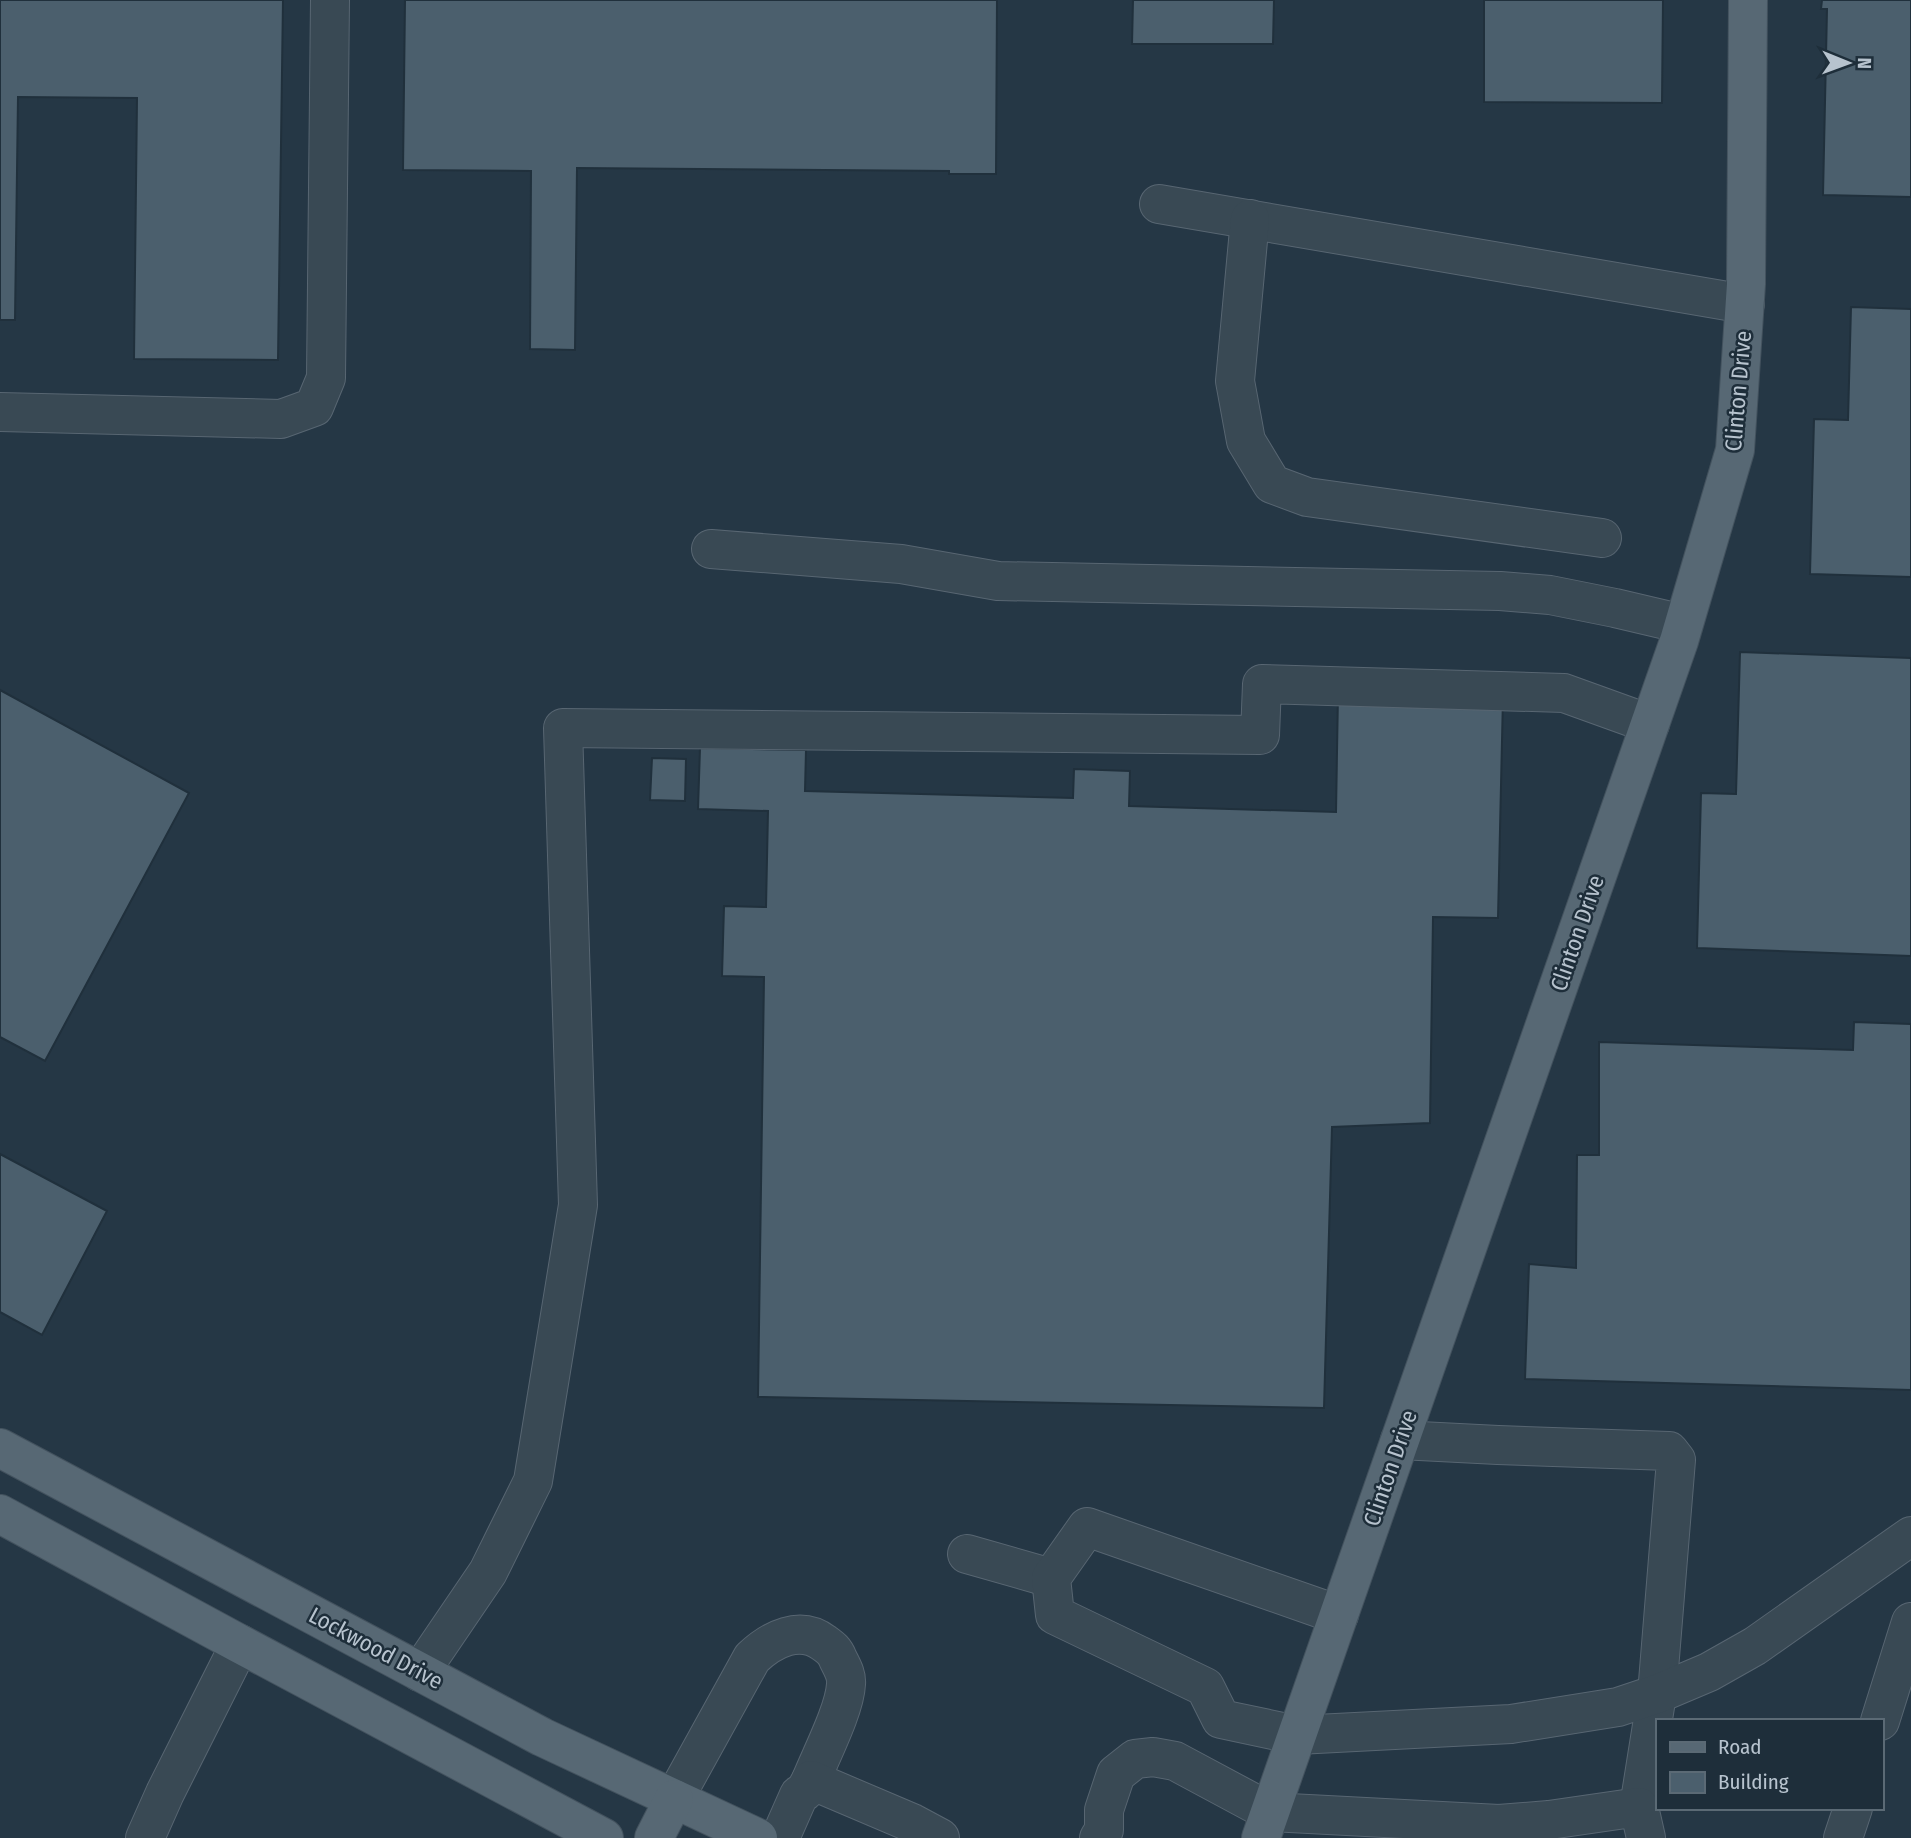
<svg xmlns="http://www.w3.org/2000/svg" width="1911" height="1838" font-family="'Fira Sans Condensed',sans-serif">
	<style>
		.building { fill: #4b5f6d; stroke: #20303c; stroke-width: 2 }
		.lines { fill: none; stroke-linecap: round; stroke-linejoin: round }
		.minor-casing { stroke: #586672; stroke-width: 40 }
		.major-casing { stroke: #43525e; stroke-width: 40 }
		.minor { stroke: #394954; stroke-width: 38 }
		.major { stroke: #576874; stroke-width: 38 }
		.labels { text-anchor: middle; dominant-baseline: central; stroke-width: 5; stroke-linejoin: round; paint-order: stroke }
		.street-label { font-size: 23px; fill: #b7c3ce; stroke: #1e2e3a }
	</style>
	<rect width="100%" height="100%" fill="#253745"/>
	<g class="building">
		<polygon points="0,0 283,0 278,360 134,359 137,98 18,97 15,320 0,320"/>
		<polygon points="405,0 997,0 996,174 949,174 949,171 577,168 575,350 530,349 531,171 403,170"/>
		<polygon points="1133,0 1274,0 1273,44 1132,44"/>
		<polygon points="1484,0 1663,0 1662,103 1484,102"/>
		<polygon points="1822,0 1911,0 1911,197 1823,195 1827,9 1821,9"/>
		<polygon points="1851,307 1911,309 1911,577 1810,574 1814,419 1848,420"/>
		<polygon points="1740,652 1911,658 1911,956 1697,948 1701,793 1736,794"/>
		<polygon points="0,690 189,793 45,1061 0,1037"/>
		<polygon points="1338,693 1503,697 1498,918 1433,917 1430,1123 1332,1127 1324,1408 758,1397 764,977 722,976 724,906 766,907 768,811 698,809 700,748 806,750 805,791 1073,798 1074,769 1130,771 1129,806 1336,812"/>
		<polygon points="652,758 686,759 685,801 650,800"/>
		<polygon points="1854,1022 1911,1024 1911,1390 1525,1379 1529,1264 1576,1268 1577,1155 1599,1155 1599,1042 1853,1050"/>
		<polygon points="0,1154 107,1211 42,1335 0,1312"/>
	</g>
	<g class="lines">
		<defs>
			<g id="minor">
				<polyline points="1159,204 1745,304"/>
				<polyline points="1250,219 1235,381 1246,441 1272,484 1307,497 1602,538"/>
				<polyline points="0,412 281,419 314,407 326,378 330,0"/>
				<polyline points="711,549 901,564 998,581 1500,591 1550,595 1615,608 1683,624"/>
				<polyline points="1400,1440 1498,1445 1669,1451 1676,1460 1657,1694 1639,1807"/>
				<polyline points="967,1554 1051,1578"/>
				<polyline points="1339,1615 1087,1527 1051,1578 1055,1615 1205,1687 1221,1719 1297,1735 1511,1724 1618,1707 1657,1694 1709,1672 1755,1646 1911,1536"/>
				<polyline points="420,1672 488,1572 533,1481 578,1205 563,728 1260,735 1262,684 1564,693 1650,724"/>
				<polyline points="1880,1721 1911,1622"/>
				<path d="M674 1799 752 1658C772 1639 800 1625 824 1643 831 1648 835 1651 838 1659 842 1667 847 1675 846 1684 845 1709 821 1755 811 1780"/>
				<polyline points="145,1838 165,1793 240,1644"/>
				<polyline points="780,1838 799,1795 805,1791 811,1780 912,1823 940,1838"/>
				<polyline points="1099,1838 1104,1830 1104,1810 1116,1774 1135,1759 1153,1757 1175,1761 1270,1812 1499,1824 1549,1820 1639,1807 1646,1838"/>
				<polyline points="1843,1838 1853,1808"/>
			</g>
			<g id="major">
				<polyline points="0,1448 542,1737 758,1838"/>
				<polyline points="0,1514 240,1644 604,1838"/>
				<polyline points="654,1838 674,1799"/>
				<polyline points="1261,1838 1679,641 1735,450 1746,284 1748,0"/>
			</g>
		</defs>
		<use href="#minor" class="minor-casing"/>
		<use href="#major" class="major-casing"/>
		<use href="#minor" class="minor"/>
		<use href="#major" class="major"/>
	</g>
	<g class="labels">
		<g class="street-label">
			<text transform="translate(1738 391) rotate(-85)">Clinton Drive</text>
			<text transform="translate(1577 933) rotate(-71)">Clinton Drive</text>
			<text transform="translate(1390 1468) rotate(-71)">Clinton Drive</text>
			<text transform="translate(376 1648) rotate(28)">Lockwood Drive</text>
		</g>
	</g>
	<rect x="1656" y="1719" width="228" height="91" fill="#1e2e3a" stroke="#5b6a75" stroke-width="2"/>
	<rect x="1670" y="1742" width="35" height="10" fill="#576874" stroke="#5b6a75" stroke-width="2"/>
	<text x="1718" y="1754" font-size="21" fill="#b7c3ce">Road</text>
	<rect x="1670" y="1772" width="35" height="21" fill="#4b5f6d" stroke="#5b6a75" stroke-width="2"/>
	<text x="1718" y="1789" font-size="21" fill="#b7c3ce">Building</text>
	<g transform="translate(1848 63) rotate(91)" stroke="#1e2e3a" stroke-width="5" paint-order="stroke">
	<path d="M0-5L12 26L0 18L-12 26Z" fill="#b7c3ce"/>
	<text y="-10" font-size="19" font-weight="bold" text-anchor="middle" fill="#b7c3ce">N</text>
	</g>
</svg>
